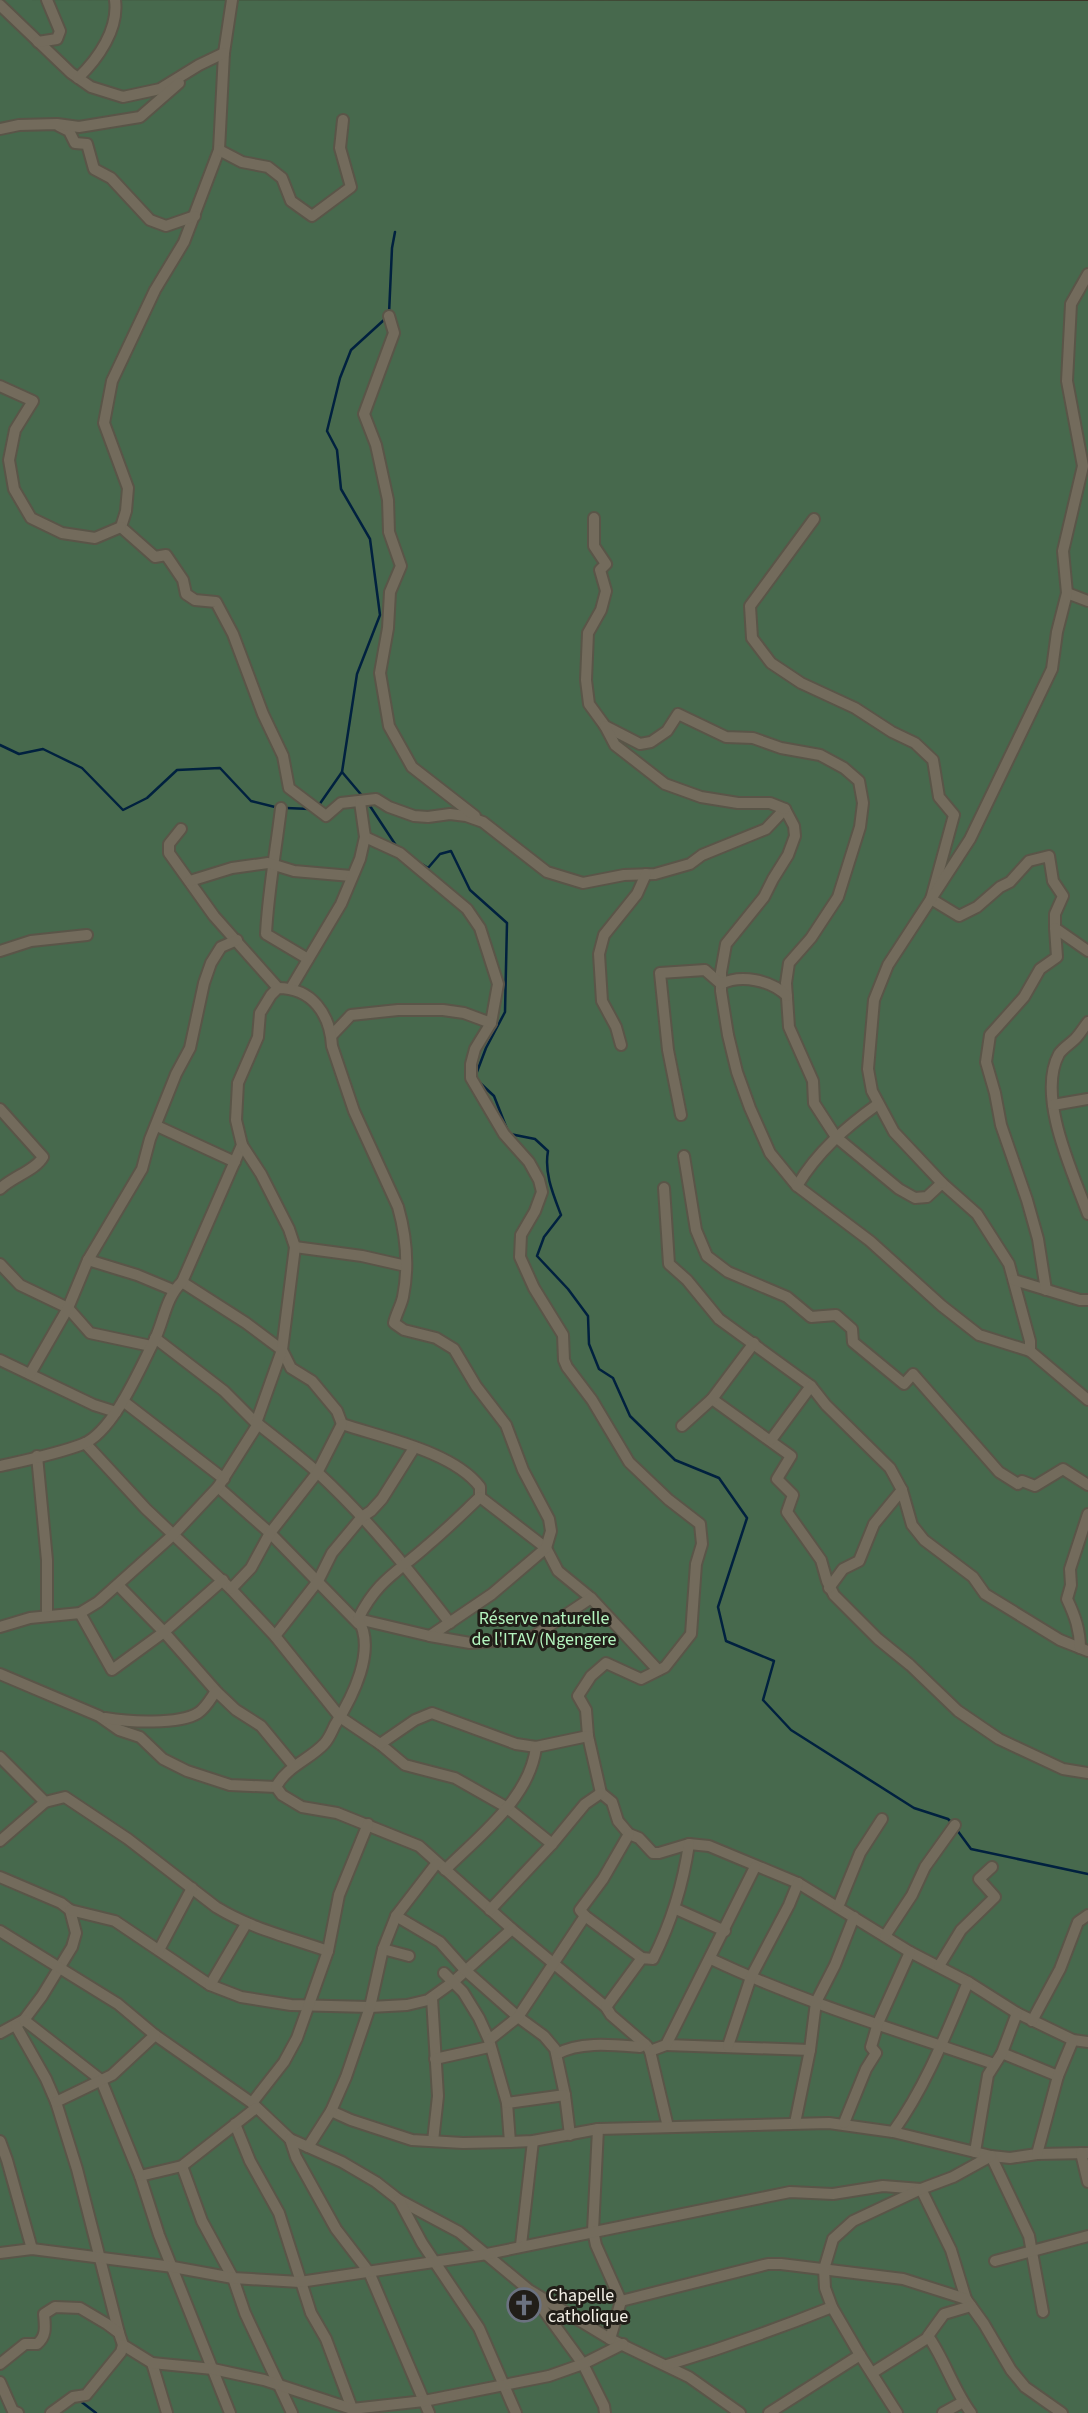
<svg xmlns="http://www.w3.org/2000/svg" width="1088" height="2413" font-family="'Source Sans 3',sans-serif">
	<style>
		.green { fill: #47694d }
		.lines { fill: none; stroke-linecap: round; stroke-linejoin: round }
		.stream { stroke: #01213f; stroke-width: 2.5 }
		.minor-casing { stroke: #5a5548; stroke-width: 14 }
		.minor { stroke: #736b5c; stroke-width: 10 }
		.labels { text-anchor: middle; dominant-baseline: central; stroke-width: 6; stroke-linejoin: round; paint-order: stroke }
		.park-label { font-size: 18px; fill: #b4f5bf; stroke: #211e18 }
		.poi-label { font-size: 18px; fill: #f4f0e7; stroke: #211e18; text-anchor: start }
	</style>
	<rect width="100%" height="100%" fill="#3d3628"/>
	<polygon class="green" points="0,0 1088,1 1088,2413 0,2413"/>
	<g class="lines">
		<g class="stream">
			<polyline points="389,314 392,248 395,232"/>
			<polyline points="0,745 19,754 43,749 82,768 123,810 147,798 177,770 220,768 251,801 279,808"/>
			<polyline points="342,772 364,798"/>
			<polyline points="368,803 397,847"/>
			<polyline points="319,805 342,772 357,674 380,615 370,539 341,489 337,450 327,431 340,378 351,350 385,319"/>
			<polyline points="286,808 310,809"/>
			<polyline points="420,863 428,868 440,854 451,851 470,890 507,923 505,1012 486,1048 475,1077"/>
			<polyline points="479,1082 494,1096 507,1129"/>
			<path d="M510 1134 535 1139 548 1151C544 1173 553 1194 561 1215L544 1237 537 1256 568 1289 588 1316 589 1344 599 1369 613 1378 630 1416 675 1460 719 1478 747 1518 718 1607 726 1641 774 1661 763 1700 791 1730 914 1808 948 1819 953 1824"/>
			<polyline points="957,1830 971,1849 1088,1874"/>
			<polyline points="79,2400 96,2413"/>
		</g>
		<defs>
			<g id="minor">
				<polyline points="232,0 224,53 219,150 184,242 155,290 112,381 104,423 128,488 126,511 121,527 155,557 166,555 183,580 186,594 195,600 216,602 233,634 263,714 283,756 289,788 326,816 341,803 376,799 389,807 414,816 428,817 450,814 466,816 483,822 547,872 583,883 624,875 655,874 690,864 702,855 766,829 785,809 794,826 795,836 788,855 773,879 764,897 726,944 721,972 721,991 728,1035 737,1072 750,1108 770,1153 797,1186 870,1241 942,1306 979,1335 1030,1351"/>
				<polyline points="0,5 71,73 91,87 123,97 160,89 199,65 224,53"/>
				<polyline points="38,42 57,39 60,31 47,0"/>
				<path d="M78 78C98 59 119 29 115 0"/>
				<polyline points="59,126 69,131 75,143 87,144 94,169 111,178 150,220 166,226 195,216"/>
				<polyline points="0,129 19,125 57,124 79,127 140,117 179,83"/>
				<polyline points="219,150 242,162 268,167 282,178 291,201 312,216 351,187 340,148 343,120"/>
				<polyline points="389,316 394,333 364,414 376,445 388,500 389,532 401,566 390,592 388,628 380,673 389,726 412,767 475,816"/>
				<polyline points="0,386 33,401 15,430 9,460 14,489 31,518 62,533 95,538 121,527"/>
				<polyline points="594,518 594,546 606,564 600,570 606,591 601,610 588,633 586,680 589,704 605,726 640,744 651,742 667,731 678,714 726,737 753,738 781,748 820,755 844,768 859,781 863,803 860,827 838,897 811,938 789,963 786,983 789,1027 813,1081 814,1103 836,1137 899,1189 915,1198 927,1197 942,1183 977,1214 1009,1264 1030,1341 1030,1351 1088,1400"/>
				<polyline points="814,519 750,606 752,638 771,663 801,683 855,708 892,732 915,743 933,760 939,797 954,815 931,899 959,916 977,907 1000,887 1010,882 1029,861 1049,856 1053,881 1063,896 1055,914 1055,928 1088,951"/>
				<polyline points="1067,593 1088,601"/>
				<polyline points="605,726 615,745 665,784 701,797 738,803 770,803 785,809"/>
				<path d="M281 808C276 850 268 892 266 934L308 959"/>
				<polyline points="181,829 169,844 169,853 214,916 278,988"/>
				<polyline points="365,837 400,853 467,909 480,928 498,984 491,1023 475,1049 471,1064 471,1078 504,1134 529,1162 539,1180 542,1192 535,1211 521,1235 520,1257 534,1288 563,1335 564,1360 567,1367 592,1400 629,1462 669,1500 700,1524 702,1544 696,1564 691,1634 665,1667 641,1679 606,1663 591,1676 578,1696 586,1710 588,1736 601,1793 612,1802 618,1821 629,1834 639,1838 653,1853 659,1853 689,1844 709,1846 798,1883 910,1952 968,1982 1017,2013 1073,2040 1088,2042"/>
				<polyline points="190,881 232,868 268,863 294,871 351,876"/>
				<polyline points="0,951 31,941 87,935"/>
				<polyline points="291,988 341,904 360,859 365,837 360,802"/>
				<path d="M1088 1022C1084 1027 1080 1034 1075 1039 1070 1044 1063 1048 1059 1054 1036 1096 1073 1173 1088 1214"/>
				<polyline points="332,1035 351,1015 398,1010 443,1010 464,1013 491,1023"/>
				<polyline points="621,1045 616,1027 602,1001 599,954 604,935 637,894 646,874"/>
				<polyline points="1053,1105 1088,1099"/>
				<path d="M0 1109 43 1157C36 1170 12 1177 0 1189"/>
				<path d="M681 1115 668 1050 660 973 705 970 721 984C741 974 771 980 787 996"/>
				<polyline points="157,1126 235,1162"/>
				<polyline points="684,1156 696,1230 707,1256 728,1272 787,1297 811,1317 836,1315 852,1329 853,1342 904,1384 913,1374 999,1472 1018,1484 1022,1481 1035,1486 1063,1469 1088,1485"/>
				<polyline points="942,1183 894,1132 872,1091 868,1069 874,1000 888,965 970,839 1052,669 1057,632 1067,593 1063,551 1083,466 1067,381 1071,304 1088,274"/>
				<path d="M797 1186C817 1152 846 1127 878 1104"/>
				<polyline points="664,1188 669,1264 687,1280 719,1319 811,1386 826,1405 890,1468 902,1490 912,1525 924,1540 973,1577 985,1594 1060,1640 1088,1651"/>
				<polyline points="295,1247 362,1256 406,1266"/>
				<polyline points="88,1260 137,1275 173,1290"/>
				<polyline points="0,1264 20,1285 68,1308 90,1333 151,1346"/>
				<polyline points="1014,1280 1080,1300 1088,1300"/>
				<path d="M182 1282 246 1323 282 1350 291 1368 312 1381 337 1411 342 1424C384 1438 454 1452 480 1487V1497L546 1548 558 1571 591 1598 658 1670"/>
				<polyline points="1046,1290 1038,1239 1027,1200 1001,1125 995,1093 986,1062 990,1035 1024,997 1040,969 1057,957 1055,928"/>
				<polyline points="155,1338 224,1391 256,1423"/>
				<polyline points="0,1360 94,1405 116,1412"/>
				<polyline points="30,1374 68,1308 88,1260 142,1169 150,1139 176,1074 190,1048 204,983 211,963 221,947 237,940"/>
				<polyline points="712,1399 791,1456 777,1479 793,1495 787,1512 821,1560 827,1581 834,1595 878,1639 910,1665 958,1711 999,1739 1063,1769 1088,1773"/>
				<polyline points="123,1401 224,1479"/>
				<path d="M258 1424C278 1440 298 1455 317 1472 367 1518 409 1570 450 1623"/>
				<polyline points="682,1426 712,1399 754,1343"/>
				<polyline points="771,1440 811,1386"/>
				<polyline points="85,1443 146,1509 231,1589 275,1636 340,1717 380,1744 405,1765 455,1778 506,1807 552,1844"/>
				<polyline points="37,1456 47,1560 47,1615"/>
				<path d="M0 1466C27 1460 57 1454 83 1444 114 1431 140 1368 155 1339 164 1320 166 1297 182 1282L242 1145 236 1120 238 1083 258 1037 260 1013 271 995 278 988C312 988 330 1014 332 1046L354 1111 398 1207C406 1235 409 1267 403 1297 401 1306 396 1314 394 1323L404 1330 436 1338 454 1349 476 1386 506 1425 523 1470 549 1519 551 1531 546 1548 492 1594 430 1636"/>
				<polyline points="218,1487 270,1533 359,1624"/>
				<polyline points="118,1585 164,1632 216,1691 236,1710 261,1726 294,1766"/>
				<polyline points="829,1588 843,1569 859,1561 874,1524 902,1490"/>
				<polyline points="231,1589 251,1568 270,1533 317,1473 342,1424"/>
				<polyline points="80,1613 112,1670 164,1632 223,1580"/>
				<polyline points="358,1619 430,1636 470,1643 531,1638 591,1598"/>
				<polyline points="0,1627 30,1618 80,1613 98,1602 173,1535 218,1487 258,1424 256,1423 282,1350 295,1247 289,1229 261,1174 242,1145"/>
				<polyline points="275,1636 318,1581 332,1553 362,1517 371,1511 382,1499 414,1448"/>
				<path d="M1080 1648C1080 1630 1075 1616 1067 1599L1071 1585 1070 1569 1088 1514"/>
				<polyline points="0,1674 99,1716 119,1730 140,1737 163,1759 187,1771 230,1785 276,1787 282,1795 302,1807 337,1813 419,1846 512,1929 606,2007 611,2015 647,2046 650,2051 668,2127"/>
				<path d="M105 1718C128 1722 179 1725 198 1713 206 1708 211 1698 216 1691"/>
				<polyline points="380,1744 415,1720 432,1713 516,1744 536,1747 588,1736"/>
				<path d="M0 1757 45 1802 65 1797 128 1839 216 1907C252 1929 288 1937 328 1951"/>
				<path d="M276 1787C287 1766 309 1760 324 1744 329 1739 332 1731 335 1725 352 1698 377 1650 358 1619 378 1579 397 1573 428 1545 446 1530 463 1513 480 1497"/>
				<polyline points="0,1841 45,1802"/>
				<path d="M445 1870C479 1836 530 1798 536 1747"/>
				<polyline points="0,1877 61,1903 70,1910 76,1933 72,1947 42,1996 24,2020 0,2033"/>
				<polyline points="838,1907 860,1853 882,1819"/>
				<polyline points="676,1909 725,1931"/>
				<polyline points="70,1910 115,1921 210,1985 241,1997 291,2005 370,2007 407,2005 428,2000 453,1982 512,1929"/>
				<polyline points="490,1910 552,1844 585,1804 601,1793"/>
				<polyline points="396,1916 440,1942 465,1970 518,2017 544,2036 555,2049 565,2095 570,2135"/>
				<polyline points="585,1916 642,1958"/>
				<polyline points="0,1931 118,2004 155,2035 252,2103 290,2139 342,2162 376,2182 399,2200 459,2232 529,2290 610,2339 689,2377 740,2413"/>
				<polyline points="885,1936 912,1895 925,1867 955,1825"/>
				<polyline points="383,1949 409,1956"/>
				<polyline points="159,1950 192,1888"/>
				<path d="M711 1959C802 2002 899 2031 994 2064"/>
				<polyline points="939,1966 961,1930 995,1897 979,1879 992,1867"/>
				<polyline points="444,1973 463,1992 479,2018 489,2040 507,2103 510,2142"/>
				<polyline points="210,1985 246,1924"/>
				<polyline points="432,1998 438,2096 433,2141"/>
				<path d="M606 2007 642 1958 653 1959C672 1921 683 1885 689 1844"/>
				<polyline points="24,2020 101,2080 140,2176 159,2235 230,2413"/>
				<polyline points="1032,2021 1060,1969 1078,1922 1088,1915"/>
				<polyline points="16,2026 46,2079 56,2102 77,2169 119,2333"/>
				<polyline points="489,2040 518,2017 585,1916 580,1910 603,1879 629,1834"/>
				<polyline points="666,2045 810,2050"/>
				<polyline points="728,2046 751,1977 789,1905 798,1883"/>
				<polyline points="650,2051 666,2045 755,1867"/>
				<polyline points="1002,2053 1058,2076"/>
				<path d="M557 2054C580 2041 614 2045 640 2047L645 2044"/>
				<polyline points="435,2059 489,2047"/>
				<polyline points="56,2102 112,2075 155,2035"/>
				<polyline points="252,2103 284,2062 297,2038 328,1951 339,1895 368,1824"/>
				<polyline points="507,2103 565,2095"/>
				<polyline points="331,2111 351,2120 412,2140 463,2143 510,2142 533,2141 598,2129 829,2123 893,2132 991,2156 1010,2158 1037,2154 1088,2153"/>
				<polyline points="795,2123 810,2050 816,2002 835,1965 854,1917"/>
				<polyline points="844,2123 866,2069 876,2053 871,2047 878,2023 910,1952"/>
				<polyline points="235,2124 250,2161 279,2213 311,2313 326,2339 353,2411"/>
				<polyline points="598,2129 593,2231 596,2245 621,2301 610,2339"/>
				<path d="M893 2132C926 2086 946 2034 968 1982"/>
				<polyline points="290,2139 296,2157 336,2229 369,2272 429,2413"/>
				<polyline points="0,2141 7,2160 32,2249"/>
				<polyline points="308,2147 331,2111 346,2077 370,2007 383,1949 396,1916 436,1864"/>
				<polyline points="975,2152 988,2075 1002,2053 1017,2013"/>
				<polyline points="1081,2153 1088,2182"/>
				<polyline points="1037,2154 1058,2076 1073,2040"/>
				<polyline points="991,2156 1029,2236 1043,2312"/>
				<polyline points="182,2166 202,2221 233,2278 245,2313 292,2413"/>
				<polyline points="140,2176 182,2166 256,2108"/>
				<polyline points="399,2200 422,2243 479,2328 516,2413"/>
				<polyline points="521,2245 533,2141"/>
				<polyline points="0,2253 32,2249 173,2267 233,2278 300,2282 487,2254 790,2192 833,2194 883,2186 921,2189 951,2250 966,2299 984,2324 1011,2370 1025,2387 1062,2413"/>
				<polyline points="995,2261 1088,2236"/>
				<polyline points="534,2297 583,2364 604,2406 605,2413"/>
				<polyline points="621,2301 768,2264 781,2264 903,2279 966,2299"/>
				<path d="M971 2306 944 2314 928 2336C945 2360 953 2389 971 2413"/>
				<polyline points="152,2363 167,2413"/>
				<path d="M0 2364 25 2344H37C47 2336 45 2326 44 2314L55 2307 80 2308 107 2324 119 2333 123 2345 152 2363 213 2369 264 2380 352 2409 424 2401 549 2376 583 2364 623 2344"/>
				<path d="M667 2365C723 2348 777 2329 832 2307"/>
				<polyline points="872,2373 929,2337"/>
				<polyline points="0,2382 13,2411 18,2413"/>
				<polyline points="51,2413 73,2397 86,2395 121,2352 123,2345"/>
				<polyline points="769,2413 860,2355"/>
				<polyline points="897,2413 860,2355 832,2307 825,2288 824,2269 833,2239 853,2221 921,2189 953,2177 991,2156"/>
				<polyline points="943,2413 963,2402"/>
			</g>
		</defs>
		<use href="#minor" class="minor-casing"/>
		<use href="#minor" class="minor"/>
	</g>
	<defs>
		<symbol id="church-ring" viewBox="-11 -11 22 22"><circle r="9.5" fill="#211e18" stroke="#6b7280" stroke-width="1.5"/><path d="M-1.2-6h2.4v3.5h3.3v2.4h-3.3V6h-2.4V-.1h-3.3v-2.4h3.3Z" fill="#6b7280"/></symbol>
	</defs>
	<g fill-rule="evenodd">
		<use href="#church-ring" x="505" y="2286" width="38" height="38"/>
	</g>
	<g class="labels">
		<g class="park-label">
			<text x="544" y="1618">Réserve naturelle<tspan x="544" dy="21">de l'ITAV (Ngengere</tspan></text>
		</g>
		<g class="poi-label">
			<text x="548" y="2295">Chapelle<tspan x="548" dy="21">catholique</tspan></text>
		</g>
	</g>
</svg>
